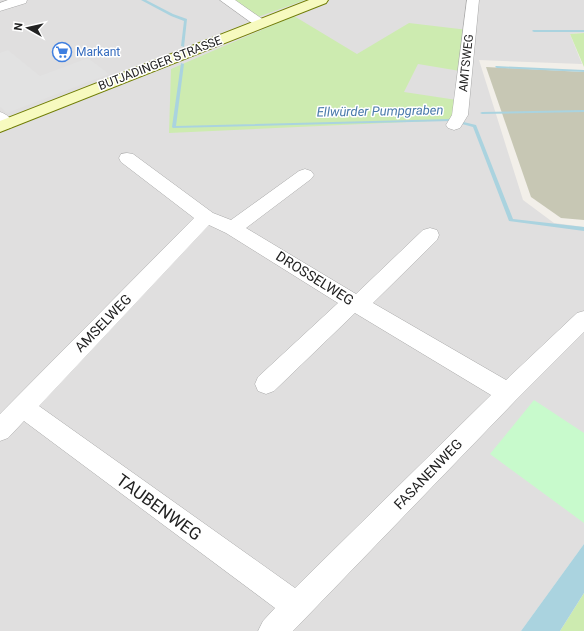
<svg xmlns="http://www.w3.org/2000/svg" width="584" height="631" font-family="Roboto,sans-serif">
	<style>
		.residential { fill: #e0dfdf }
		.construction { fill: #c7c7b4 }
		.grass { fill: #cdebb0 }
		.park { fill: #c8facc }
		.parking { fill: #e2e2e2 }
		.water { fill: #aad3df }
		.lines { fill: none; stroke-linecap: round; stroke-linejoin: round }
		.stream { fill: #aad3df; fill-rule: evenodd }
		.minor-casing { stroke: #a9a9a9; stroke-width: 1 }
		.secondary-casing { stroke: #707d05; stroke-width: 2 }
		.minor { fill: #fff; fill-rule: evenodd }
		.secondary { fill: #f7fabf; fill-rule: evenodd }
		.labels { text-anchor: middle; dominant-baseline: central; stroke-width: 3; stroke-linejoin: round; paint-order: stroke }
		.far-shop-label { font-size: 12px; fill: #366cbe; stroke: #fff; text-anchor: start }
		.far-street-label { font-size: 12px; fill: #222; stroke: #fff }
		.far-water-label { font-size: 13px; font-style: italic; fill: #4a7aab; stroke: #fff }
		.street-label { font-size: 14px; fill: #222; stroke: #fff }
		.near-street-label { font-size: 17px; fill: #222; stroke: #fff }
	</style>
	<rect width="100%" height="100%" fill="#f2efe9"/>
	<polygon class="residential" points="0,0 584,0 584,33 570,34 582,64 479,60 523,200 554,223 584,227 584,544 521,631 0,631"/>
	<polygon class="construction" points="486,67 584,72 584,220 561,218 531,197"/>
	<g class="grass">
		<polygon points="233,0 305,0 258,17"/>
		<polygon points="294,16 357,54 409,23 468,30 466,72 418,64 404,92 457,100 451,120 169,133 171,69"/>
		<polygon points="584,33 584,67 570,34"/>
		<polygon points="584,593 584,631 560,631"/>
	</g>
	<polygon class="park" points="534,400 584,433 584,523 490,454"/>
	<polygon class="parking" points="8,50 40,76 88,58 109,74 7,113 0,107 0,53"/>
	<polygon class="water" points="584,544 584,593 560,631 521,631"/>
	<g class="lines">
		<g class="stream">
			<polygon points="141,0 146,0 173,14 187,19 184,47 181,46 184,21 171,16"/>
			<polygon points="533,30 584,30 584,32 534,32 532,31"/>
			<polygon points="181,63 184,64 176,126 451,119 476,125 513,219 584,227 584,231 509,221 473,127 451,121 173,128 172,127"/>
			<polygon points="496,66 584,70 584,72 497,68 495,67"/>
			<polygon points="584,110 584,112 482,114 480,113 482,112"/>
		</g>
		<defs>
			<g id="minor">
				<polygon points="8,0 27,0 26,3 0,11 0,3"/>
				<polygon points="220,0 235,0 268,23 266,26 256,26"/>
				<polygon points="467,0 479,0 468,115 460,128 454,130 448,128 446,125 452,115"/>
				<path d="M0 112C7 114 10 118 14 124L12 127 6 129 0 127Z"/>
				<path d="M127 153 133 154 213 213 231 220 299 171 305 169 311 171 314 175 311 179 246 228 356 294 423 230 430 228 437 230 439 235 437 240 373 303 506 380 577 313 584 311V332L516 400 293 631H258L263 621 275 608 24 421 8 438 0 441V414L194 218 121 162 119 158 121 154ZM209 225 226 233 338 303 258 377 255 384 258 391 266 394 274 391 355 313 491 395 295 588 39 406Z"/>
			</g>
			<polygon id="secondary" points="309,0 328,0 326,3 0,132 0,121"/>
		</defs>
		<use href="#minor" class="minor-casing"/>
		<use href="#secondary" class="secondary-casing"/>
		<use href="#minor" class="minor"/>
		<use href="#secondary" class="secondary"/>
	</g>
	<defs>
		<symbol id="supermarket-ring" viewBox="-11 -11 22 22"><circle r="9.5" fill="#fff" stroke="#3f7fe0" stroke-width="1.5"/><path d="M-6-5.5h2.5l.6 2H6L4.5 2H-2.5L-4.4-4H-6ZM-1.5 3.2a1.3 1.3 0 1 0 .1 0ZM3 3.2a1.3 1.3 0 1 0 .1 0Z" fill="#3f7fe0"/></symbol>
	</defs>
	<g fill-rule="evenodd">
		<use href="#supermarket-ring" x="51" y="41" width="22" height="22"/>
	</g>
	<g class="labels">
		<g class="far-shop-label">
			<text x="76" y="52">Markant</text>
		</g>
		<g class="far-street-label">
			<text transform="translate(160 63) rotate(-21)">BUTJADINGER STRASSE</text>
			<text transform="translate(466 63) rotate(-84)">AMTSWEG</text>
		</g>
		<g class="far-water-label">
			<text transform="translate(380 111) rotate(-1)">Ellwürder Pumpgraben</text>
		</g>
		<g class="street-label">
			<text transform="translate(315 278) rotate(32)">DROSSELWEG</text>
			<text transform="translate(103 323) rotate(-46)">AMSELWEG</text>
			<text transform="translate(428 474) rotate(-46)">FASANENWEG</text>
		</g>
		<g class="near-street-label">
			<text transform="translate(159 507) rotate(36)">TAUBENWEG</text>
		</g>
	</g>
	<g transform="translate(28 28) rotate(278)" stroke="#ffffff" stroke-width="3" paint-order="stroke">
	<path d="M0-3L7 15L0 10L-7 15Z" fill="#222222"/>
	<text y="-6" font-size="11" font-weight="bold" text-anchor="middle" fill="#222222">N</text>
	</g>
</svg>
